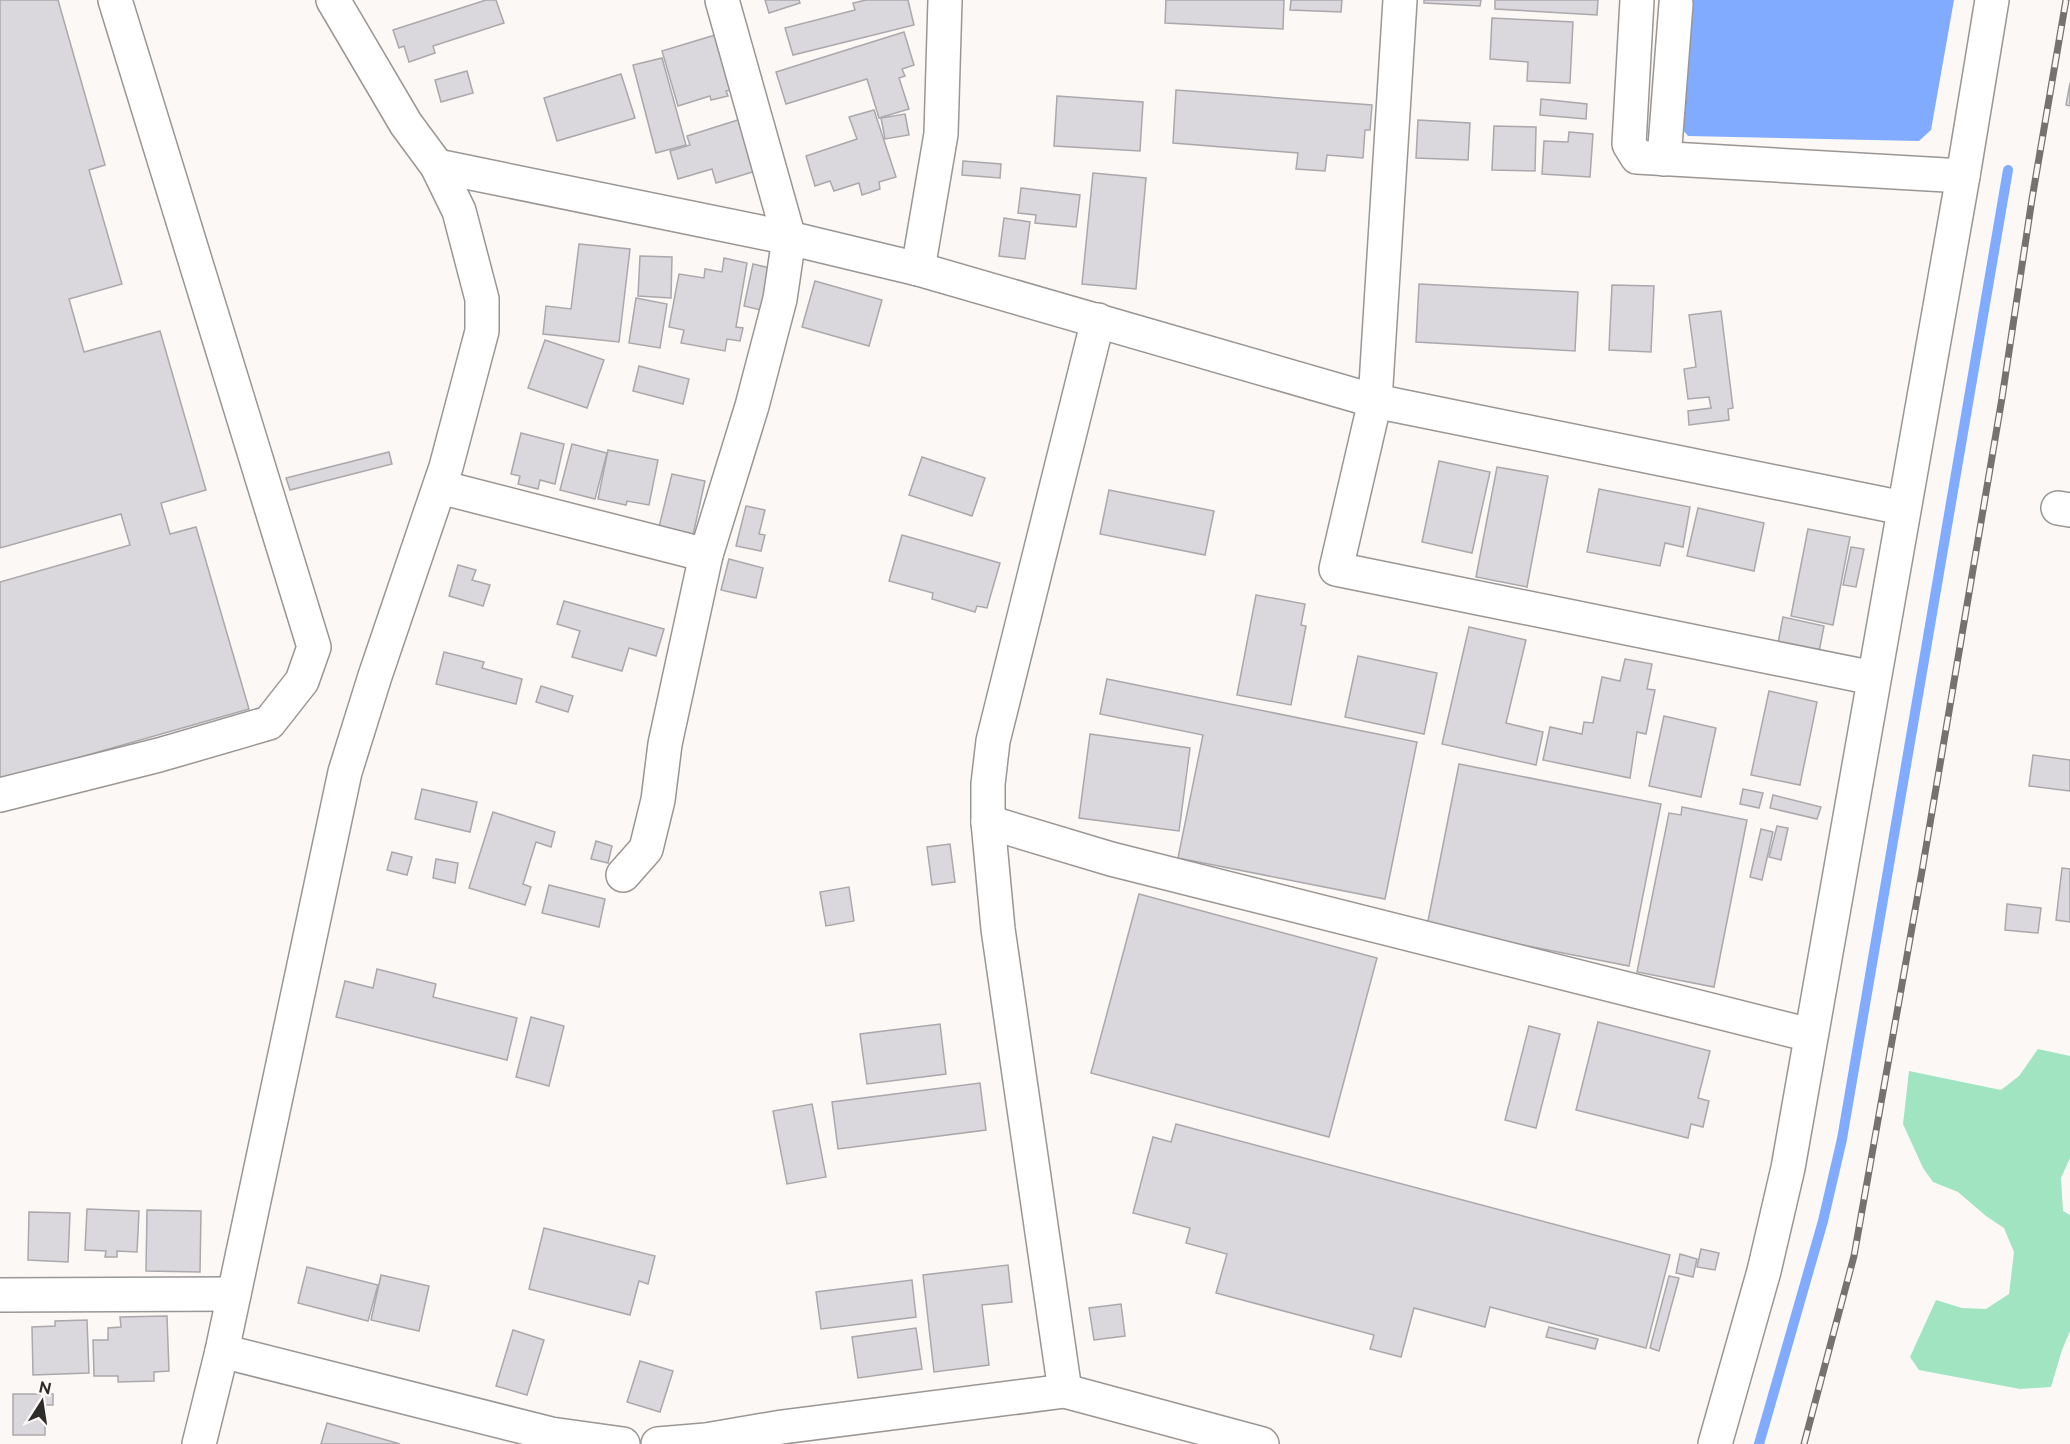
<svg xmlns="http://www.w3.org/2000/svg" width="2070" height="1444" font-family="Raleway,sans-serif">
	<style>
		.green { fill: #a1e4c1 }
		.water { fill: #81abfe }
		.lines { fill: none; stroke-linecap: round; stroke-linejoin: round }
		.stream { stroke: #81abfe; stroke-width: 10 }
		.building { fill: #dad8dc; stroke: #aaa8ab; stroke-width: 1.5 }
		.minor-casing { stroke: #999694; stroke-width: 36 }
		.minor { stroke: #fff; stroke-width: 33 }
		.rail-casing { stroke: #757371; stroke-width: 7 }
		.rail { stroke: #fcf8f6; stroke-width: 4.5; stroke-dasharray: 14; stroke-linecap: butt }
	</style>
	<rect width="100%" height="100%" fill="#fcf8f6"/>
	<polygon class="green" points="2038,1049 2070,1056 2070,1158 2061,1178 2063,1211 2070,1215 2070,1331 2062,1350 2051,1387 2020,1389 1919,1370 1910,1357 1936,1300 1962,1308 1986,1309 2009,1294 2014,1252 2004,1228 1986,1216 1958,1192 1933,1182 1923,1168 1903,1124 1909,1071 2001,1090 2019,1076"/>
	<polygon class="water" points="1688,0 1954,0 1931,130 1919,141 1688,136 1676,122"/>
	<g class="lines">
		<polyline class="stream" points="1759,1444 1823,1221 1842,1139 2008,170"/>
	</g>
	<g class="building">
		<polygon points="0,0 58,0 105,165 89,170 122,284 69,299 84,352 160,331 206,490 161,503 170,534 196,527 249,709 0,780 0,582 130,545 121,514 0,548"/>
		<polygon points="486,0 496,0 504,23 433,46 435,53 409,62 404,46 399,48 393,30"/>
		<polygon points="765,0 799,0 800,3 769,13"/>
		<polygon points="866,0 908,0 914,25 793,55 785,28 855,10 853,3"/>
		<polygon points="1166,0 1284,0 1283,29 1165,23"/>
		<polygon points="1291,0 1342,0 1341,12 1290,10"/>
		<polygon points="1424,0 1481,0 1480,6 1424,3"/>
		<polygon points="1495,0 1598,0 1597,15 1495,9"/>
		<polygon points="1492,18 1573,22 1570,83 1527,81 1528,62 1490,59"/>
		<polygon points="904,32 914,65 902,69 905,76 899,78 909,109 879,118 867,79 786,104 776,72"/>
		<polygon points="715,35 731,90 726,91 728,96 711,100 710,96 678,106 662,51"/>
		<polygon points="662,58 686,145 656,153 633,65"/>
		<polygon points="467,71 473,93 441,102 435,80"/>
		<polygon points="621,74 635,118 557,141 544,98"/>
		<polygon points="2070,83 2070,106 2066,105"/>
		<polygon points="1176,90 1372,105 1370,130 1365,130 1363,158 1327,155 1325,171 1296,169 1298,153 1173,143"/>
		<polygon points="1057,96 1143,102 1140,151 1054,146"/>
		<polygon points="1541,99 1587,104 1586,119 1540,115"/>
		<polygon points="874,110 896,177 879,182 880,189 862,195 859,183 834,191 830,181 815,186 806,156 857,139 849,117"/>
		<polygon points="905,114 909,135 885,139 881,118"/>
		<polygon points="741,119 756,171 716,183 712,169 678,179 670,151 690,145 687,136"/>
		<polygon points="1418,120 1470,123 1468,160 1416,158"/>
		<polygon points="1494,126 1536,127 1535,171 1492,170"/>
		<polygon points="1569,132 1593,134 1590,177 1542,174 1544,141 1568,142"/>
		<polygon points="963,161 1001,164 1000,178 962,175"/>
		<polygon points="1093,173 1146,178 1136,289 1082,284"/>
		<polygon points="1021,188 1080,195 1076,227 1035,223 1036,215 1018,213"/>
		<polygon points="1004,218 1030,222 1025,259 999,256"/>
		<polygon points="579,244 630,249 619,342 543,334 546,306 571,309"/>
		<polygon points="640,256 672,257 671,298 638,296"/>
		<polygon points="724,258 747,263 736,327 743,328 740,341 727,339 725,351 681,343 684,330 669,327 679,274 704,278 705,269 722,272"/>
		<polygon points="753,264 774,269 765,311 744,306"/>
		<polygon points="815,281 882,300 869,346 802,327"/>
		<polygon points="1419,284 1578,292 1575,351 1416,342"/>
		<polygon points="1612,285 1654,286 1651,352 1609,350"/>
		<polygon points="636,298 667,304 660,348 629,343"/>
		<polygon points="1721,311 1733,408 1728,409 1729,420 1689,425 1688,411 1711,408 1709,397 1688,399 1684,369 1696,367 1689,315"/>
		<polygon points="545,340 604,360 587,408 528,388"/>
		<polygon points="639,366 689,379 683,404 633,391"/>
		<polygon points="521,433 564,444 555,484 540,480 538,489 518,484 520,476 511,474"/>
		<polygon points="572,444 607,453 595,499 560,490"/>
		<polygon points="608,450 658,460 649,505 627,501 626,505 598,499"/>
		<polygon points="389,452 392,464 290,490 286,478"/>
		<polygon points="922,457 985,478 972,516 909,495"/>
		<polygon points="1439,461 1490,472 1472,553 1422,542"/>
		<polygon points="1497,467 1548,476 1527,587 1476,577"/>
		<polygon points="672,474 705,481 693,535 659,527"/>
		<polygon points="1599,489 1690,507 1683,547 1665,543 1660,566 1587,552"/>
		<polygon points="1109,490 1214,511 1205,555 1100,534"/>
		<polygon points="746,506 765,510 759,534 765,535 761,551 736,546"/>
		<polygon points="1698,508 1764,523 1754,571 1687,556"/>
		<polygon points="1808,529 1850,537 1833,625 1791,616"/>
		<polygon points="902,535 1000,563 987,608 977,606 975,612 932,599 933,593 889,581"/>
		<polygon points="1851,547 1864,549 1856,587 1843,585"/>
		<polygon points="729,559 763,568 756,598 721,590"/>
		<polygon points="458,565 476,570 472,580 490,585 483,606 449,596"/>
		<polygon points="1256,595 1305,604 1301,625 1306,626 1291,705 1237,695"/>
		<polygon points="564,601 664,629 656,656 629,648 622,671 572,657 580,631 557,624"/>
		<polygon points="1783,617 1824,626 1819,652 1778,643"/>
		<polygon points="1469,627 1526,640 1506,723 1543,732 1536,765 1442,744"/>
		<polygon points="444,652 484,662 482,668 522,679 516,704 436,684"/>
		<polygon points="1358,656 1437,673 1424,734 1345,717"/>
		<polygon points="1625,659 1652,664 1647,689 1655,690 1646,734 1637,732 1630,778 1543,760 1550,727 1582,734 1584,722 1593,723 1602,677 1620,681"/>
		<polygon points="1107,679 1417,742 1385,899 1178,858 1203,735 1100,714"/>
		<polygon points="541,686 573,696 568,712 536,702"/>
		<polygon points="1769,691 1817,702 1800,785 1751,775"/>
		<polygon points="1664,716 1716,728 1701,797 1649,786"/>
		<polygon points="1090,734 1190,748 1179,831 1079,818"/>
		<polygon points="2033,755 2070,760 2070,791 2029,786"/>
		<polygon points="1459,764 1661,804 1629,966 1427,926"/>
		<polygon points="422,789 477,802 470,832 415,819"/>
		<polygon points="1743,789 1763,793 1759,808 1740,804"/>
		<polygon points="1773,795 1821,807 1817,819 1770,808"/>
		<polygon points="1682,807 1747,820 1714,987 1637,972 1669,813 1681,815"/>
		<polygon points="493,812 555,832 551,847 536,842 523,884 531,887 525,905 469,888"/>
		<polygon points="1777,826 1788,828 1781,860 1769,857"/>
		<polygon points="1761,829 1773,832 1762,880 1750,877"/>
		<polygon points="596,841 612,846 608,863 591,859"/>
		<polygon points="950,844 955,882 932,885 927,847"/>
		<polygon points="392,852 412,857 407,875 387,870"/>
		<polygon points="436,859 458,863 455,883 433,878"/>
		<polygon points="2062,868 2070,869 2070,922 2056,920"/>
		<polygon points="549,885 605,899 599,927 542,913"/>
		<polygon points="849,887 854,921 826,926 820,892"/>
		<polygon points="1139,894 1377,958 1329,1137 1091,1073"/>
		<polygon points="2007,904 2041,908 2038,933 2005,930"/>
		<polygon points="377,969 436,984 433,997 517,1018 507,1060 336,1017 345,981 373,988"/>
		<polygon points="531,1017 564,1026 549,1086 516,1077"/>
		<polygon points="1598,1022 1710,1051 1698,1098 1709,1101 1703,1127 1691,1124 1688,1138 1576,1110"/>
		<polygon points="940,1024 946,1074 867,1084 860,1034"/>
		<polygon points="1529,1026 1560,1034 1536,1128 1505,1120"/>
		<polygon points="980,1083 986,1130 838,1149 832,1102"/>
		<polygon points="812,1104 826,1177 787,1184 773,1111"/>
		<polygon points="1176,1124 1670,1255 1646,1348 1490,1307 1485,1327 1414,1308 1401,1357 1370,1349 1374,1335 1216,1293 1227,1254 1186,1243 1190,1228 1133,1213 1153,1137 1171,1142"/>
		<polygon points="87,1209 139,1211 137,1252 117,1251 117,1257 105,1257 106,1251 85,1250"/>
		<polygon points="147,1210 201,1211 200,1272 146,1271"/>
		<polygon points="29,1212 70,1213 68,1262 28,1260"/>
		<polygon points="544,1228 655,1256 648,1284 639,1281 630,1315 529,1289"/>
		<polygon points="1701,1249 1719,1253 1715,1270 1697,1267"/>
		<polygon points="1680,1254 1697,1259 1693,1277 1676,1273"/>
		<polygon points="1008,1265 1012,1302 982,1305 989,1365 934,1372 923,1275"/>
		<polygon points="307,1267 378,1285 368,1321 298,1303"/>
		<polygon points="381,1275 429,1286 419,1331 371,1320"/>
		<polygon points="1669,1276 1679,1278 1659,1351 1650,1348"/>
		<polygon points="912,1280 916,1317 821,1329 816,1292"/>
		<polygon points="1121,1304 1125,1336 1094,1340 1089,1308"/>
		<polygon points="167,1316 169,1371 154,1372 154,1381 118,1382 118,1376 94,1376 93,1340 108,1340 108,1328 121,1327 120,1317"/>
		<polygon points="87,1320 89,1373 33,1375 32,1327 55,1326 55,1321"/>
		<polygon points="1549,1327 1598,1339 1595,1349 1546,1337"/>
		<polygon points="916,1328 922,1369 858,1378 852,1337"/>
		<polygon points="513,1330 544,1340 527,1395 496,1386"/>
		<polygon points="640,1361 673,1371 660,1412 627,1402"/>
		<polygon points="13,1394 53,1394 53,1405 45,1405 45,1435 13,1435"/>
		<polygon points="327,1423 400,1444 321,1444"/>
	</g>
	<g class="lines">
		<defs>
			<g id="minor">
				<polyline points="1400,0 1375,401 1336,569 1873,678"/>
				<polyline points="1637,0 1629,144 1637,157 1963,176"/>
				<polyline points="1664,159 1676,4"/>
				<polyline points="437,166 789,238 918,269 1375,401 1903,508"/>
				<polyline points="918,269 941,134 945,0"/>
				<polyline points="440,487 706,555"/>
				<polyline points="2058,508 2070,510"/>
				<polyline points="0,795 159,755 269,723 302,681 314,647 115,0"/>
				<polyline points="988,822 1111,859 1810,1035"/>
				<polyline points="623,875 646,849 658,800 665,744 706,555 752,406 780,299 789,238 722,0"/>
				<polyline points="0,1295 234,1294"/>
				<polyline points="222,1351 551,1434 623,1444"/>
				<polyline points="1065,1391 998,929 988,822 988,784 993,741 1098,320"/>
				<polyline points="199,1444 222,1351 345,772 375,676 446,467 482,331 482,299 459,211 437,166 406,124 333,0"/>
				<polyline points="658,1444 706,1440 782,1427 1065,1391 1262,1444"/>
				<polyline points="1715,1444 1764,1271 1788,1168 1963,176 1992,0"/>
			</g>
		</defs>
		<use href="#minor" class="minor-casing"/>
		<use href="#minor" class="minor"/>
		<defs>
			<polyline id="rail" points="1804,1444 1854,1256 1922,871 2002,398 2032,199 2066,0"/>
		</defs>
		<use href="#rail" class="rail-casing"/>
		<use href="#rail" class="rail"/>
	</g>
	<g transform="translate(42 1402) rotate(12)" stroke="#fcf8f6" stroke-width="4.5" paint-order="stroke">
	<path d="M0-4.5L10 22L0 15L-10 22Z" fill="#2e2c2b"/>
	<text y="-9" font-size="16" font-weight="bold" text-anchor="middle" fill="#2e2c2b">N</text>
	</g>
</svg>
